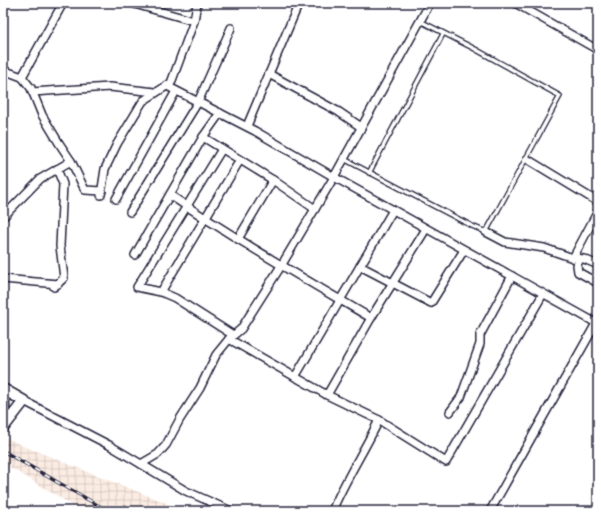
<svg xmlns="http://www.w3.org/2000/svg" width="601" height="514" font-family="'Gochi Hand',sans-serif">
	<style>
		.industrial { fill: url(#industrial-grid) }
		.lines { fill: none; stroke-linecap: round; stroke-linejoin: round }
		.lane-casing { stroke: #22223b; stroke-width: 6 }
		.street-casing { stroke: #22223b; stroke-width: 10 }
		.secondary-casing { stroke: #22223b; stroke-width: 13 }
		.lane { stroke: #fff; stroke-width: 3.5 }
		.street { stroke: #fff; stroke-width: 7 }
		.secondary { stroke: #fff; stroke-width: 10 }
		.rail-casing { stroke: #22223b; stroke-width: 3.5 }
		.rail { stroke: #fff; stroke-width: 2; stroke-dasharray: 6; stroke-linecap: butt }
	</style>
	<defs>
		<pattern id="industrial-grid" width="8" height="8" patternUnits="userSpaceOnUse"><rect width="8" height="8" fill="#fbece3"/><path d="M0 4h8M4 0v8" fill="none" stroke="#d7cac4"/></pattern>
	</defs>
	<rect width="100%" height="100%" fill="#fff"/>
	<filter id="ink" filterUnits="userSpaceOnUse"><feTurbulence type="fractalNoise" baseFrequency=".025" numOctaves="2"/><feDisplacementMap in="SourceGraphic" scale="8" xChannelSelector="R" yChannelSelector="G"/><feConvolveMatrix kernelMatrix="1 2 1 2 8 2 1 2 1" color-interpolation-filters="sRGB"/></filter>
	<g filter="url(#ink)">
		<polygon class="industrial" points="3,436 21,445 186,511 82,511 3,463"/>
		<g class="lines">
			<defs>
				<g id="lane">
					<polyline points="344,159 472,226 486,232 560,96 475,49 420,21"/>
					<polyline points="369,173 443,34"/>
				</g>
				<g id="street">
					<polyline points="131,3 194,21"/>
					<polyline points="515,3 598,50"/>
					<polyline points="3,70 22,77 31,88 42,115 59,143 71,161 85,190 102,191"/>
					<polyline points="269,74 339,112 361,127"/>
					<polyline points="22,77 63,3"/>
					<polyline points="167,86 255,131 334,177 598,324"/>
					<polyline points="32,92 110,87 155,92"/>
					<polyline points="220,113 203,137 273,180 238,239"/>
					<polyline points="247,126 299,3"/>
					<polyline points="527,159 598,202"/>
					<polyline points="273,180 315,209"/>
					<polyline points="101,195 105,169 117,144 143,101 171,83 194,21 197,3"/>
					<path d="M170 195C235 239 303 278 371 318L327 395 229 339"/>
					<polyline points="116,199 176,91"/>
					<polyline points="130,212 198,102 231,28"/>
					<polyline points="3,217 40,179 71,161"/>
					<polyline points="486,232 505,242 544,248 573,258 584,259 598,265"/>
					<polyline points="135,255 203,137"/>
					<polyline points="573,258 598,211"/>
					<polyline points="580,259 577,265 578,272 598,283"/>
					<polyline points="360,266 431,303 464,250"/>
					<polyline points="3,279 58,284"/>
					<polyline points="54,287 64,278 60,246 63,184 57,169"/>
					<polyline points="161,292 137,287 222,149"/>
					<polyline points="371,318 426,229"/>
					<polyline points="233,335 175,298 161,292 240,160"/>
					<polyline points="295,377 393,210"/>
					<path d="M327 395 379 420C364 451 345 480 332 511"/>
					<polyline points="24,401 109,445 141,464 158,454 166,445 180,419 200,388 216,355 229,339 241,329 281,266 334,177 430,3"/>
					<polyline points="450,412 461,397 480,344 480,335 512,276"/>
					<polyline points="379,420 446,462 543,294"/>
					<polyline points="141,464 186,491 231,511"/>
					<polyline points="490,511 598,320"/>
				</g>
				<g id="secondary">
					<polyline points="3,389 24,401 3,428"/>
					<polyline points="4,390 4,426"/>
				</g>
			</defs>
			<use href="#lane" class="lane-casing"/>
			<use href="#street" class="street-casing"/>
			<use href="#secondary" class="secondary-casing"/>
			<use href="#lane" class="lane"/>
			<use href="#street" class="street"/>
			<use href="#secondary" class="secondary"/>
			<defs>
				<polyline id="rail" points="3,451 108,511"/>
			</defs>
			<use href="#rail" class="rail-casing"/>
			<use href="#rail" class="rail"/>
		</g>
	</g>
	<rect width="601" height="514" fill="none" stroke="#fff" stroke-width="16"/>
	<rect x="8" y="8" width="585" height="498" fill="none" stroke="#22223b" stroke-width="1.5" filter="url(#ink)"/>
</svg>
